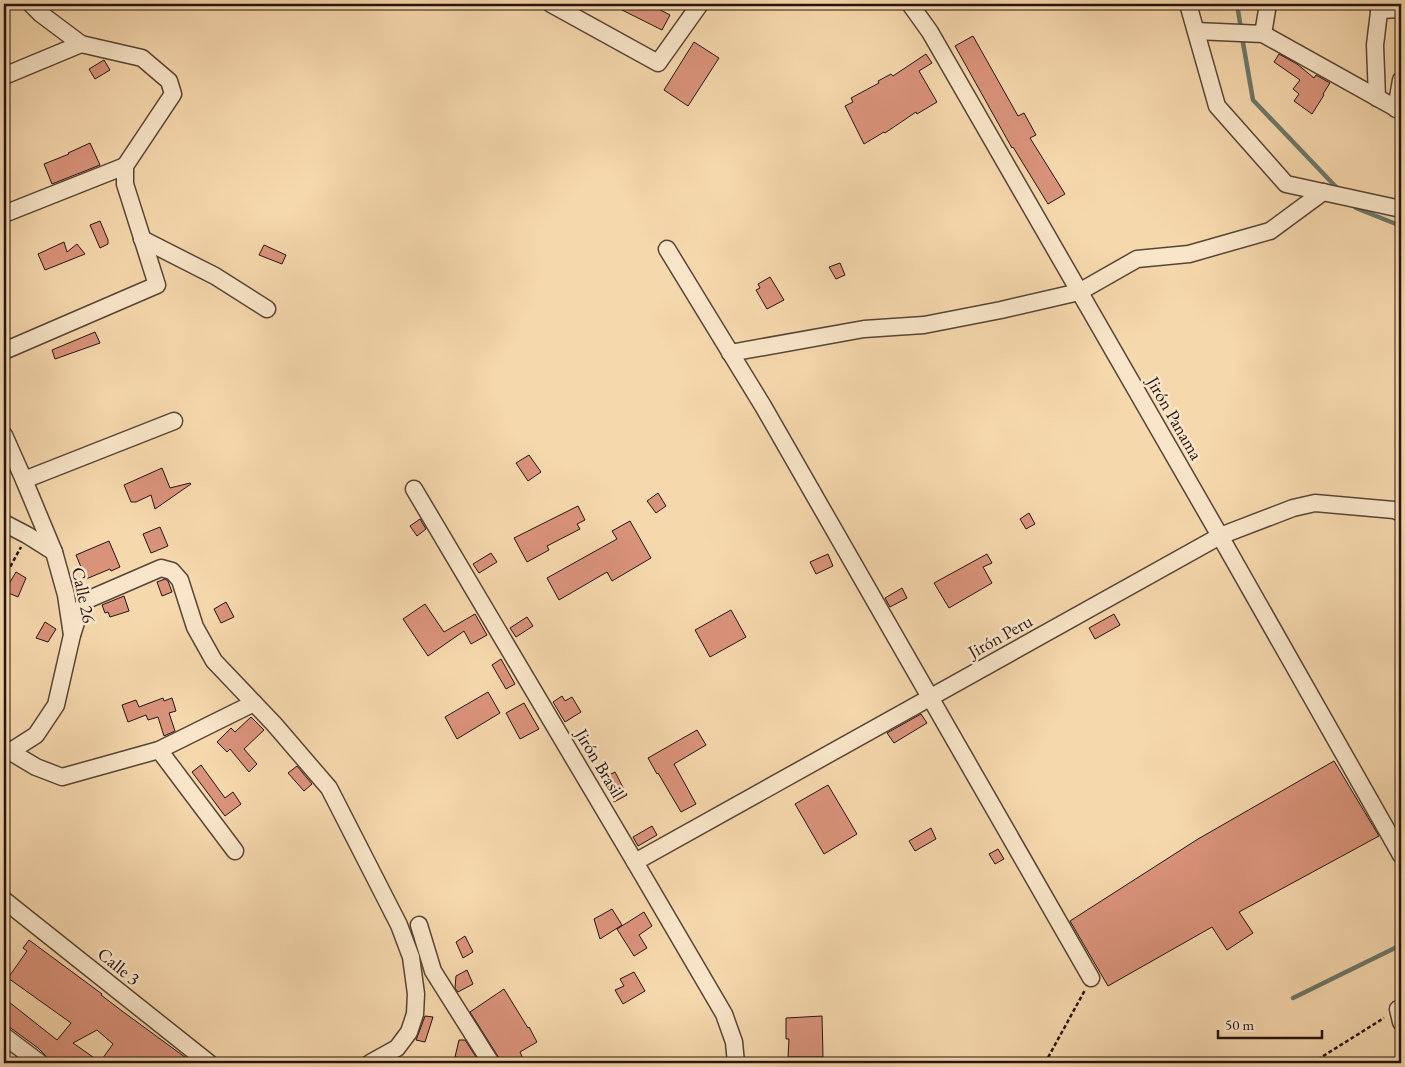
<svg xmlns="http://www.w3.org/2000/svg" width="1405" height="1067" font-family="'EB Garamond',serif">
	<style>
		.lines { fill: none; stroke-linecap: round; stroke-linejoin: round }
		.stream { stroke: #6d786a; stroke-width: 4.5 }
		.building { fill: #da937b; stroke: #24140f; fill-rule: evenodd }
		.street-casing { stroke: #584536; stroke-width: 19 }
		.path { stroke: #24140f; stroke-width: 2.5; stroke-dasharray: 4 2.5; stroke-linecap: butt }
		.street { stroke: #f9e6ca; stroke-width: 16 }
		.labels { text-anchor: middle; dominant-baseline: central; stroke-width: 5; stroke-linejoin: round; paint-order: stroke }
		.street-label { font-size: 18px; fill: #24140f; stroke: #f9e6ca }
	</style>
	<rect width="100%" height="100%" fill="#f6d8ad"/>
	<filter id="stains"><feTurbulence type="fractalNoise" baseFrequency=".004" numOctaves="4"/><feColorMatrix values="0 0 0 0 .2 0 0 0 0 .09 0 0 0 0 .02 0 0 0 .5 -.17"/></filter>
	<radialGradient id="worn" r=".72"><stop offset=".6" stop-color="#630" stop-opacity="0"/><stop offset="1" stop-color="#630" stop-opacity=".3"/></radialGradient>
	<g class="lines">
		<g class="stream">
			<polyline points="1237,4 1241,29"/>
			<polyline points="1242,37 1253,100 1338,189"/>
			<polyline points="1352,204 1356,208 1401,226"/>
			<polyline points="1293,998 1401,945"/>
		</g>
	</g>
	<g class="building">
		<polygon points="610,4 649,4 670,15 662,30"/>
		<polygon points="973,36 1018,116 1024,113 1036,135 1030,138 1065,194 1048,204 1013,147 1012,148 955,46"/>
		<polygon points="694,42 719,58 688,106 664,90"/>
		<polygon points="926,54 932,63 919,71 937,102 917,114 916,112 885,133 884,132 864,144 845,106 853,102 851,98 879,83 878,81 891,74 893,76"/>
		<polygon points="1279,54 1297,64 1314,78 1316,75 1330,83 1323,94 1324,95 1312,114 1294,101 1299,94 1293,89 1300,80 1274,62"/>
		<polygon points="104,60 110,70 95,79 89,69"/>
		<polygon points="90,143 100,165 52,184 44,164 69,154 68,153"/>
		<polygon points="100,221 108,240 108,244 100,248 90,225"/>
		<polygon points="64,242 67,252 77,244 85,254 45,270 38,254"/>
		<polygon points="264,245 286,255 282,264 259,255"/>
		<polygon points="840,263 845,275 836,279 829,267"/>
		<polygon points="770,277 784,300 767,309 756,290 760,288 758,284"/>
		<polygon points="95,332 100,343 55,359 52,350"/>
		<polygon points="529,455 541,472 528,481 516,463"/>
		<polygon points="162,468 170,488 190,483 191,484 155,509 151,495 136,502 131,502 124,485"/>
		<polygon points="658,493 666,506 656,513 647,501"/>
		<polygon points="578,506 585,520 577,524 580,529 547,546 549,550 527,562 514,538"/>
		<polygon points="1029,513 1035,524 1026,529 1020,519"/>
		<polygon points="420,519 426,529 417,536 410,526"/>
		<polygon points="630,521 651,558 612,581 607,572 559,600 547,578 617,539 612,531"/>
		<polygon points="160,527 168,546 151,553 143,534"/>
		<polygon points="109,541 120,567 111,571 110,569 86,579 76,555"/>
		<polygon points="491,553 497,562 479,573 473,564"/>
		<polygon points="828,554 833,566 816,574 810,562"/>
		<polygon points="987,554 992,563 983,567 992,583 949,608 934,583"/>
		<polygon points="16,572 26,578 18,597 6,592 10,582"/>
		<polygon points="165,579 168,581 172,592 162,596 157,582"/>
		<polygon points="902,588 907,598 890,607 885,598"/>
		<polygon points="124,596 129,611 110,617 108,612 105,613 102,605"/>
		<polygon points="226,602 234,617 221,623 214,609"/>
		<polygon points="425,604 444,632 475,614 487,635 471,644 464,631 428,656 403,619"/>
		<polygon points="731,610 746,637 710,657 695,630"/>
		<polygon points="1114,614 1120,625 1095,639 1089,628"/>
		<polygon points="527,617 533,626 516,637 510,628"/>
		<polygon points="45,622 56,629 48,642 36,638"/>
		<polygon points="501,659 515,684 506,689 492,665"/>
		<polygon points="488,692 500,713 457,739 445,717"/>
		<polygon points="562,696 565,701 572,697 581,712 565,722 553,702"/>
		<polygon points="163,698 164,701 172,698 176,711 169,713 175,731 164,736 158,717 148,720 146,715 128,722 122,705 136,700 139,707"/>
		<polygon points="524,703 539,729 520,739 506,713"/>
		<polygon points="921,714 927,723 894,743 887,733"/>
		<polygon points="251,717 264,730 244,749 257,764 249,772 230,749 227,752 217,742 231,728 235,732"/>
		<polygon points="697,730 706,745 674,764 696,804 681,812 658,773 657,774 648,758"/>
		<polygon points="1334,761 1379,836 1239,912 1253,933 1227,950 1212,927 1108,986 1070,921 1198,839"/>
		<polygon points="201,765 225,798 233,792 241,804 225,816 192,772"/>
		<polygon points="297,766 312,784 304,791 288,773"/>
		<polygon points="615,772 627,795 614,802 601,779"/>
		<polygon points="828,785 857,834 824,854 795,804"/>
		<polygon points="652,826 657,835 638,846 633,837"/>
		<polygon points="931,828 936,839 915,851 909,841"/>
		<polygon points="998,849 1004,859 995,864 989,854"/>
		<polygon points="612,909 622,925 600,939 594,919"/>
		<polygon points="644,912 652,926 639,935 647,948 634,956 617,929"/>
		<polygon points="465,936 473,952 463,958 456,942"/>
		<path d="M29 940 102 994 101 995 122 1011 193 1063H56L48 1058 38 1048 8 1026 9 1025 4 1021V998L57 1040 71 1023 8 978 27 951 23 948ZM97 1030 113 1044 100 1062 73 1043Z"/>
		<polygon points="467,970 473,984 458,992 455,988 456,976"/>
		<polygon points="634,972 645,991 623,1004 615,990 624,986 620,979"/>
		<polygon points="504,989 528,1028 529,1027 537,1042 520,1052 525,1063 501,1063 499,1058 470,1012"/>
		<polygon points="425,1016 433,1017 425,1042 416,1040 418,1035"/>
		<polygon points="822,1016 823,1057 788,1057 789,1039 786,1039 786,1018"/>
		<polygon points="459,1040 465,1040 478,1060 455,1057"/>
	</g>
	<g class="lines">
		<defs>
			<g id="street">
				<polyline points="551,4 658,63 700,4"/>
				<polyline points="910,4 930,32 1220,536 1401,855"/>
				<polyline points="1188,4 1217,106 1286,184 1401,209"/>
				<polyline points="1379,10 1401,9"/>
				<polyline points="1196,31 1263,34 1401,111"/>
				<polyline points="1263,34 1268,4"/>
				<polyline points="4,76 81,44"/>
				<polyline points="1377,98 1375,45 1380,4"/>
				<polyline points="1396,109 1401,80"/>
				<polyline points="4,214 125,166"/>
				<polyline points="142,239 215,276 267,309"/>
				<polyline points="667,249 763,406 1091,978"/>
				<polyline points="4,351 157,285 125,184 125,166 173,94 169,81 142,58 81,44 41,14 31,4"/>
				<polyline points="730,353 864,329 924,325 1001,310 1079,292 1137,259 1189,254 1270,231 1323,192"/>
				<polyline points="4,435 24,480 54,552 66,595 72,635 56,705 36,735 11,751"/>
				<polyline points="24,480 174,421"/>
				<polyline points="414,489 635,862 724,1014 734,1042 736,1063"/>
				<polyline points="4,523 27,535 54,552"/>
				<polyline points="72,635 80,610 87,600 161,568 172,571 180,580 195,627 214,661 274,724 329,788 399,925 411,957 416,994 415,1014 409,1032 397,1048 370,1063"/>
				<polyline points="4,748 36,767 62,777 159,750 254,703"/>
				<polyline points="159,750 235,851"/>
				<polyline points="635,862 1220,536 1293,508 1315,503 1394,510 1401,513"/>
				<polyline points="4,900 209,1063"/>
				<polyline points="419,925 433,971 491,1063"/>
				<polyline points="1398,1009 1401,1022"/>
				<polyline points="4,1036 40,1063"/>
			</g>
		</defs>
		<use href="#street" class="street-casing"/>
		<g class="path">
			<polyline points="4,578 21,547"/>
			<polyline points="1045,1063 1085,990"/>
			<polyline points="1312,1063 1384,1018"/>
		</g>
		<use href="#street" class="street"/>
	</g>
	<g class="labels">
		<g class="street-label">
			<text transform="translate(1175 418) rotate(60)">Jirón Panama</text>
			<text transform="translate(84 595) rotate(78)">Calle 26</text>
			<text transform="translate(1000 636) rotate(-29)">Jirón Peru</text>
			<text transform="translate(600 763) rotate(59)">Jirón Brasil</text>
			<text transform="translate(119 966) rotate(39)">Calle 3</text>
		</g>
	</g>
	<rect width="1405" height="1067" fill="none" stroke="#f6d8ad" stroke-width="20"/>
	<rect x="5" y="5" width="1395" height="1057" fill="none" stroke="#24140f" stroke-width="2.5"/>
	<rect x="10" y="10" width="1385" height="1047" fill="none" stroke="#24140f"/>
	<path d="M1218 1030v8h104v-8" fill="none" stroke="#24140f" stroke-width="2.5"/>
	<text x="1225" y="1030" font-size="15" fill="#24140f" stroke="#f9e6ca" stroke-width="4" paint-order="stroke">50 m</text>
	<rect width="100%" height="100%" filter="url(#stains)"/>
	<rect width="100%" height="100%" fill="url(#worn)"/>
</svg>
